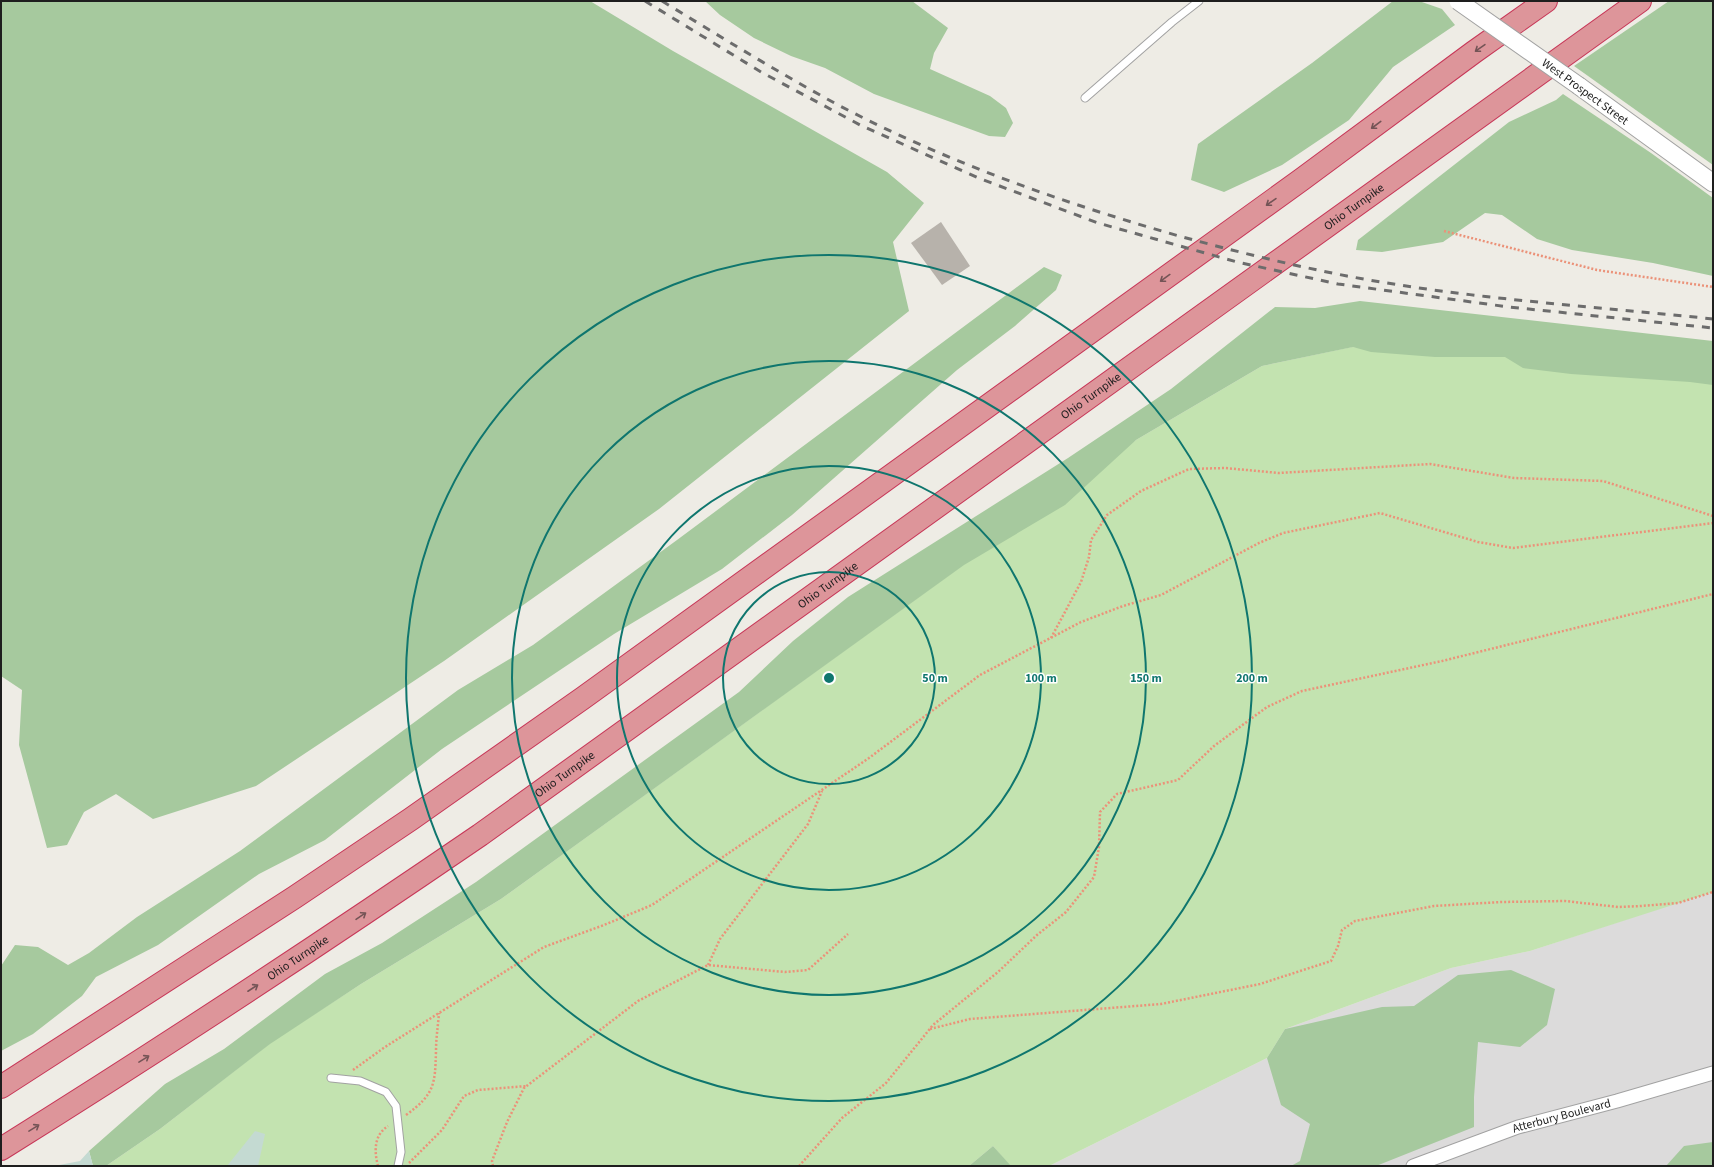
<svg xmlns="http://www.w3.org/2000/svg" width="1714" height="1167" font-family="'Source Sans 3',sans-serif">
	<style>
		.residential { fill: #dcdbdb }
		.grass { fill: #c3e3b0 }
		.forest { fill: #a6c99e }
		.wetland { fill: #c4dad2 }
		.building { fill: #b7b2ab }
		.lines { fill: none; stroke-linecap: round; stroke-linejoin: round }
		.service-casing { stroke: #a2a2a2; stroke-width: 9 }
		.minor-casing { stroke: #a2a2a2; stroke-width: 15 }
		.tertiary-casing { stroke: #a2a2a2; stroke-width: 19 }
		.motorway-casing { stroke: #c73758; stroke-width: 24 }
		.path { stroke: #eb9279; stroke-width: 2.5; stroke-dasharray: 2 2; stroke-linecap: butt }
		.service { stroke: #fff; stroke-width: 7 }
		.minor { stroke: #fff; stroke-width: 13 }
		.tertiary { stroke: #fff; stroke-width: 17 }
		.motorway { stroke: #dd959a; stroke-width: 22 }
		.rail { stroke: #6c6c6c; stroke-width: 3; stroke-dasharray: 8 8; stroke-linecap: butt }
		.tertiary-bridge-casing { stroke: #a2a2a2; stroke-width: 19; stroke-linecap: butt }
		.tertiary-bridge { stroke: #fff; stroke-width: 17 }
		.oneway { stroke: #745456 }
		.ring { fill: none; stroke: #0f766e; stroke-width: 2 }
		.labels { text-anchor: middle; dominant-baseline: central; stroke-width: 3; stroke-linejoin: round; paint-order: stroke }
		.street-label { font-size: 12px; fill: #1e1e1e; stroke: #fff }
		.centre { fill: #0f766e; stroke: #fff; stroke-width: 2 }
		.ring-label { font-size: 12px; text-anchor: middle; font-weight: bold; fill: #0f766e; stroke: #fff; stroke-width: 3; stroke-linejoin: round; paint-order: stroke }
	</style>
	<rect width="100%" height="100%" fill="#eeece5"/>
	<polygon class="residential" points="1713,891 1713,1166 1049,1166 1267,1058 1285,1029 1451,968 1530,951"/>
	<polygon class="grass" points="1352,347 1713,365 1713,892 1530,951 1451,968 1285,1029 1267,1058 1049,1166 1010,1166 993,1146 969,1166 106,1166 160,1129 273,1041 361,984 501,899 1136,440 1262,366"/>
	<g class="forest">
		<polygon points="1,1 590,1 673,51 887,172 924,203 893,242 909,311 659,509 444,661 256,786 153,819 116,794 84,812 67,845 47,848 19,745 22,690 1,676"/>
		<polygon points="705,1 912,1 948,28 934,53 930,69 990,96 1006,108 1013,123 1005,137 989,136 874,94 825,68 791,56 754,38 720,15"/>
		<polygon points="1393,1 1419,1 1442,9 1455,25 1393,67 1349,120 1282,165 1224,192 1191,180 1198,144 1312,63"/>
		<polygon points="1669,1 1713,1 1713,165 1574,66"/>
		<polygon points="1563,94 1651,153 1713,198 1713,276 1653,263 1572,250 1537,239 1502,215 1485,213 1443,242 1382,252 1356,250 1358,240 1509,122 1556,100"/>
		<polygon points="1044,267 1062,275 1056,290 1015,326 957,370 792,515 722,569 614,634 442,749 325,840 259,874 158,945 96,977 82,996 33,1034 1,1051 1,966 15,945 38,947 68,965 89,953 137,917 240,851 458,690 533,645 677,540"/>
		<polygon points="1360,301 1713,341 1713,385 1690,382 1571,374 1523,368 1505,357 1435,357 1371,352 1353,347 1262,366 1136,440 1065,505 964,565 501,899 361,984 270,1044 160,1129 106,1166 93,1166 89,1151 165,1084 224,1049 325,974 382,943 476,882 739,692 793,641 848,597 1068,458 1171,389 1275,307 1315,308"/>
		<polygon points="1511,970 1555,989 1547,1025 1520,1047 1478,1042 1474,1097 1474,1127 1376,1166 1291,1166 1300,1161 1310,1124 1281,1105 1267,1058 1285,1029 1382,1007 1414,1006 1458,975"/>
		<polygon points="1713,1142 1713,1166 1666,1166 1684,1146"/>
		<polygon points="993,1146 1011,1166 969,1166"/>
	</g>
	<g class="wetland">
		<polygon points="255,1131 265,1134 258,1166 227,1166"/>
		<polygon points="89,1151 93,1166 54,1166 80,1161"/>
	</g>
	<polygon class="building" points="941,222 970,266 942,285 911,243"/>
	<g class="lines">
		<defs>
			<g id="service">
				<polyline points="1085,98 1172,22 1199,1"/>
				<polyline points="331,1078 360,1081 386,1092 396,1106 401,1152 398,1166"/>
			</g>
			<g id="minor">
				<path id="s1" d="M1413 1166 1518 1127 1617 1101 1713 1073"/>
			</g>
			<polyline id="tertiary" points="1579,86 1713,183"/>
			<g id="motorway">
				<polyline points="1,1087 295,897 411,819 583,698 1301,180 1474,52 1546,1"/>
				<path id="s2" d="M1 1149C163 1048 322 943 480 835L1640 1"/>
			</g>
		</defs>
		<use href="#service" class="service-casing"/>
		<use href="#minor" class="minor-casing"/>
		<use href="#tertiary" class="tertiary-casing"/>
		<use href="#motorway" class="motorway-casing"/>
		<g class="path">
			<polyline points="1444,231 1597,270 1713,287"/>
			<polyline points="1051,638 1081,582 1089,557 1091,540 1107,515 1141,491 1189,469 1225,468 1279,473 1430,464 1514,478 1603,481 1713,516"/>
			<polyline points="708,965 720,939 808,824 822,791"/>
			<polyline points="930,1029 970,1019 1161,1004 1260,984 1331,961 1338,946 1342,930 1355,921 1434,906 1501,902 1565,901 1618,907 1641,906 1678,903 1713,892"/>
			<polyline points="353,1070 385,1047 544,947 604,925 652,905 869,758 980,675 1081,622 1123,606 1161,595 1259,543 1283,533 1380,513 1478,542 1513,548 1713,523"/>
			<path d="M406 1115C435 1094 435 1084 436 1051 436 1038 438 1026 439 1013"/>
			<polyline points="409,1163 442,1130 464,1096 478,1090 527,1086"/>
			<path d="M378 1166C374 1151 374 1135 388 1126"/>
			<polyline points="493,1166 492,1161 507,1122 524,1088 638,1001 708,965 785,972 808,970 848,934"/>
			<polyline points="799,1166 842,1118 886,1083 933,1025 998,972 1037,935 1066,912 1094,877 1099,847 1100,812 1117,794 1178,780 1214,746 1267,707 1302,691 1442,661 1713,594"/>
		</g>
		<use href="#service" class="service"/>
		<use href="#minor" class="minor"/>
		<use href="#tertiary" class="tertiary"/>
		<use href="#motorway" class="motorway"/>
		<g class="rail">
			<polyline points="645,1 761,72 862,126 981,179 1098,223 1237,262 1338,284 1509,307 1713,328"/>
			<path d="M662 1C721 37 779 73 840 106 947 162 1063 203 1179 236 1234 251 1290 265 1347 276 1468 299 1591 306 1713 319"/>
		</g>
		<defs>
			<polyline id="tertiary-bridge" points="1458,1 1579,86"/>
		</defs>
		<use href="#tertiary-bridge" class="tertiary-bridge-casing"/>
		<use href="#tertiary-bridge" class="tertiary-bridge"/>
	</g>
	<defs><path id="oneway-shaft" d="M-6 0H5M1.5-3L5.5 0L1.5 3" fill="none" stroke-width="1.6" stroke-linecap="round" stroke-linejoin="round"/></defs>
	<g class="oneway">
		<use href="#oneway-shaft" transform="translate(1480 48) rotate(145)"/>
		<use href="#oneway-shaft" transform="translate(1376 125) rotate(143)"/>
		<use href="#oneway-shaft" transform="translate(1271 202) rotate(145)"/>
		<use href="#oneway-shaft" transform="translate(1165 278) rotate(144)"/>
		<use href="#oneway-shaft" transform="translate(361 916) rotate(-34)"/>
		<use href="#oneway-shaft" transform="translate(253 988) rotate(-33)"/>
		<use href="#oneway-shaft" transform="translate(144 1059) rotate(-32)"/>
		<use href="#oneway-shaft" transform="translate(34 1128) rotate(-32)"/>
	</g>
	<g class="ring">
		<circle cx="829" cy="678" r="106"/>
		<circle cx="829" cy="678" r="212"/>
		<circle cx="829" cy="678" r="317"/>
		<circle cx="829" cy="678" r="423"/>
	</g>
	<g class="labels">
		<g class="street-label">
			<text transform="translate(1585 92) rotate(36)">West Prospect Street</text>
			<text stroke="none"><textPath href="#s2" startOffset="1649">Ohio Turnpike</textPath></text>
			<text stroke="none"><textPath href="#s2" startOffset="1325">Ohio Turnpike</textPath></text>
			<text stroke="none"><textPath href="#s2" startOffset="1001">Ohio Turnpike</textPath></text>
			<text stroke="none"><textPath href="#s2" startOffset="677">Ohio Turnpike</textPath></text>
			<text stroke="none"><textPath href="#s2" startOffset="353">Ohio Turnpike</textPath></text>
			<text stroke="none"><textPath href="#s1" startOffset="157">Atterbury Boulevard</textPath></text>
		</g>
	</g>
	<circle cx="829" cy="678" r="6" class="centre"/>
	<g class="ring-label">
		<text x="935" y="682">50 m</text>
		<text x="1041" y="682">100 m</text>
		<text x="1146" y="682">150 m</text>
		<text x="1252" y="682">200 m</text>
	</g>
	<rect width="1714" height="1167" fill="none" stroke="#1e1e1e" stroke-width="4"/>
</svg>
